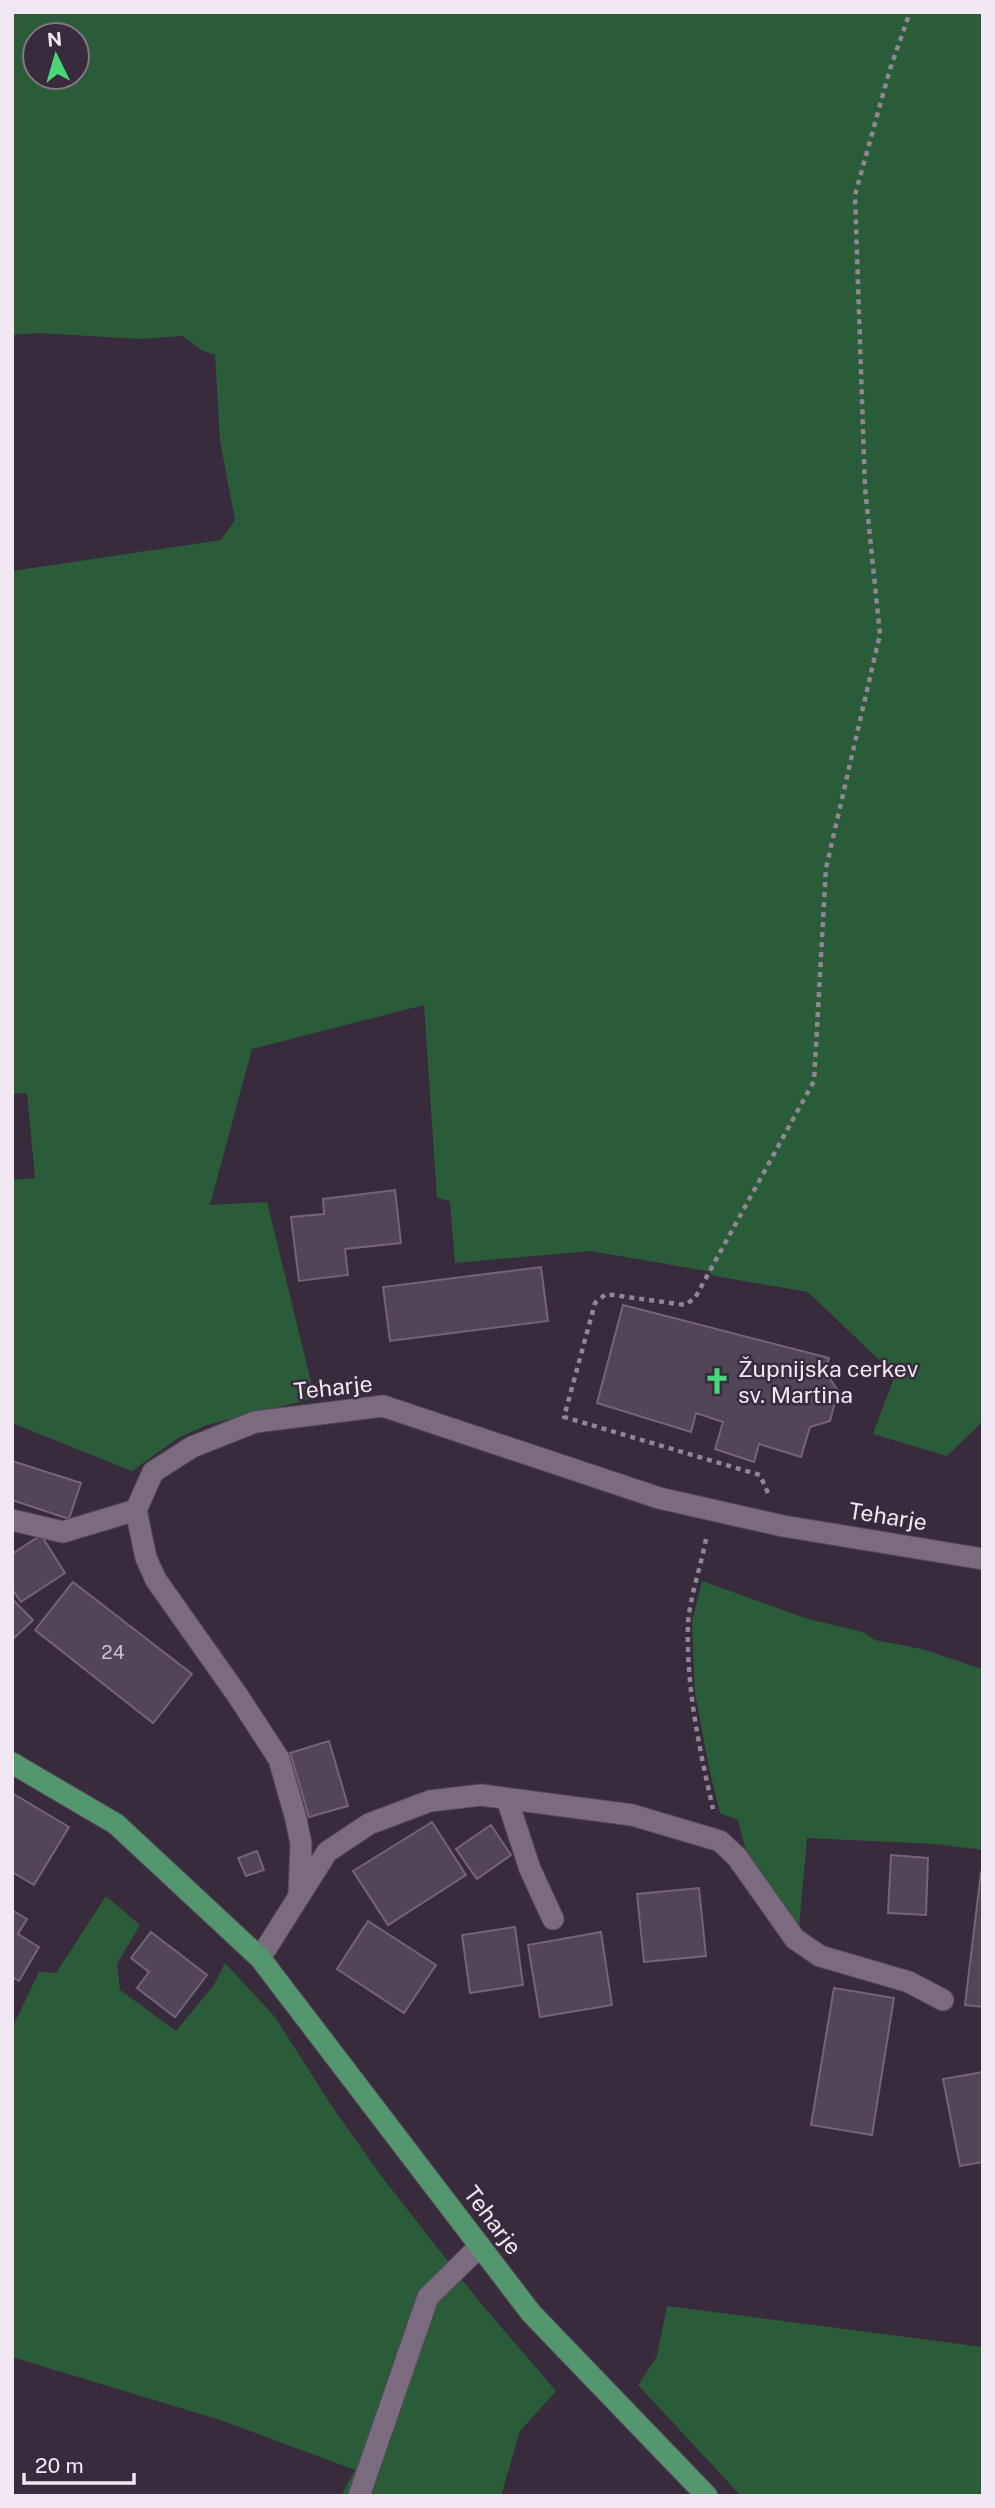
<svg xmlns="http://www.w3.org/2000/svg" width="995" height="2508" font-family="'Public Sans',sans-serif">
	<style>
		.green { fill: #2b5c39; fill-rule: evenodd }
		.building { fill: #534558; stroke: #736478; stroke-width: 2 }
		.lines { fill: none; stroke-linecap: round; stroke-linejoin: round }
		.service-casing { stroke: #564a59; stroke-width: 23 }
		.minor-casing { stroke: #564a59; stroke-width: 23 }
		.primary-casing { stroke: #564a59; stroke-width: 23 }
		.path { stroke: #918694; stroke-width: 4.5; stroke-dasharray: 5 5; stroke-linecap: butt }
		.service { stroke: #7a6b7e; stroke-width: 21 }
		.minor { stroke: #7a6b7e; stroke-width: 21 }
		.primary { stroke: #54966e; stroke-width: 21 }
		.labels { text-anchor: middle; dominant-baseline: central; stroke-width: 5; stroke-linejoin: round; paint-order: stroke }
		.number-label { font-size: 19px; fill: #cabfcc }
		.poi-label { font-size: 23px; fill: #f1e8f3; stroke: #382b3c; text-anchor: start }
		.street-label { font-size: 23px; fill: #f1e8f3; stroke: #382b3c }
	</style>
	<rect width="100%" height="100%" fill="#382b3c"/>
	<g class="green">
		<path d="M12 12H983V1421L947 1456 873 1434 895 1375 808 1292 714 1276 707 1271 590 1251 455 1263 450 1201 437 1198 424 1005 252 1049 210 1205 267 1202 315 1398 207 1425 178 1438 132 1471 12 1423V1180L35 1178 27 1093 12 1094V571L221 540 235 520 220 441 215 355 201 350 183 336 141 339 37 333 12 335ZM35 35H77V77H35Z"/>
		<polygon points="702,1581 808,1619 863,1632 875,1640 922,1649 979,1668 983,1666 983,1850 936,1844 807,1838 799,1927 748,1858 738,1820 720,1813 709,1768 695,1693 692,1622"/>
		<polygon points="106,1896 140,1925 117,1964 120,1990 176,2031 214,1985 225,1963 275,2017 333,2108 379,2173 478,2300 556,2391 520,2431 501,2496 341,2496 355,2470 220,2420 12,2357 12,2028 39,1972 56,1973"/>
		<polygon points="667,2306 983,2347 983,2496 741,2496 638,2385 657,2356"/>
	</g>
	<g class="building">
		<polygon points="395,1190 401,1243 345,1249 348,1275 299,1281 291,1217 324,1214 323,1199"/>
		<polygon points="541,1267 548,1321 390,1341 383,1287"/>
		<polygon points="623,1305 829,1358 825,1371 838,1391 830,1421 810,1427 801,1457 759,1444 754,1462 715,1449 723,1422 696,1413 691,1432 597,1403"/>
		<polygon points="12,1461 81,1483 69,1519 12,1500"/>
		<polygon points="41,1535 65,1573 21,1602 12,1589 12,1554"/>
		<polygon points="73,1582 192,1674 153,1723 35,1630"/>
		<polygon points="12,1599 33,1620 12,1640"/>
		<polygon points="329,1741 348,1806 309,1817 290,1753"/>
		<polygon points="12,1793 69,1827 34,1885 12,1872"/>
		<polygon points="432,1822 466,1875 388,1925 353,1871"/>
		<polygon points="491,1825 511,1855 477,1879 456,1849"/>
		<polygon points="257,1851 264,1870 246,1876 238,1858"/>
		<polygon points="891,1855 928,1858 926,1915 888,1913"/>
		<polygon points="981,1872 983,1872 983,2007 965,2005"/>
		<polygon points="699,1888 706,1956 644,1962 637,1894"/>
		<polygon points="12,1910 27,1919 18,1934 39,1947 19,1981 12,1977"/>
		<polygon points="368,1921 436,1965 404,2013 337,1969"/>
		<polygon points="515,1927 523,1985 470,1993 462,1935"/>
		<polygon points="151,1932 207,1975 175,2017 137,1988 149,1972 131,1958"/>
		<polygon points="601,1932 612,2005 540,2017 528,1945"/>
		<polygon points="834,1988 894,1998 872,2135 811,2125"/>
		<polygon points="983,2072 983,2162 960,2166 943,2079"/>
	</g>
	<g class="lines">
		<defs>
			<g id="service">
				<polyline points="12,1520 63,1532 136,1510"/>
				<polyline points="507,1799 530,1869 553,1919"/>
				<polyline points="359,2496 428,2297 480,2246"/>
			</g>
			<g id="minor">
				<polyline points="299,1896 301,1844 296,1819 279,1759 238,1696 156,1580 146,1558 136,1510 153,1472 192,1447 255,1422 383,1406 659,1498 783,1526 983,1559"/>
				<polyline points="260,1958 327,1852 369,1824 430,1801 481,1795 632,1815 720,1841 737,1857 795,1939 820,1956 909,1982 943,2000"/>
			</g>
			<polyline id="primary" points="12,1763 116,1824 260,1958 531,2313 707,2496"/>
		</defs>
		<use href="#service" class="service-casing"/>
		<use href="#minor" class="minor-casing"/>
		<use href="#primary" class="primary-casing"/>
		<g class="path">
			<polyline points="768,1493 760,1475 564,1417 595,1303 606,1294 685,1305 695,1298 814,1081 826,868 880,634 865,488 855,195 890,69 910,12"/>
			<path d="M706 1539C701 1566 690 1597 688 1623 686 1687 699 1747 713 1809"/>
		</g>
		<use href="#service" class="service"/>
		<use href="#minor" class="minor"/>
		<use href="#primary" class="primary"/>
	</g>
	<defs>
		<symbol id="church-bare" viewBox="-9 -9 18 18"><path d="M-1.2-6h2.4v3.5h3.3v2.4h-3.3V6h-2.4V-.1h-3.3v-2.4h3.3Z" fill="#47d779" stroke="#382b3c" stroke-width="2.5" paint-order="stroke"/></symbol>
	</defs>
	<g fill-rule="evenodd">
		<use href="#church-bare" x="698" y="1362" width="38" height="38"/>
	</g>
	<g class="labels">
		<g class="number-label">
			<text x="113" y="1652">24</text>
		</g>
		<g class="poi-label">
			<text x="738" y="1368">Župnijska cerkev<tspan x="738" dy="26">sv. Martina</tspan></text>
		</g>
		<g class="street-label">
			<text transform="translate(333 1387) rotate(-6)">Teharje</text>
			<text transform="translate(888 1516) rotate(9)">Teharje</text>
			<text transform="translate(493 2220) rotate(53)">Teharje</text>
		</g>
	</g>
	<rect width="995" height="2508" fill="none" stroke="#f1e8f3" stroke-width="28"/>
	<g transform="translate(56 56) rotate(355)"><circle r="33" fill="#382b3c" stroke="#827785" stroke-width="2"/>
	<path d="M0-5L12 26L0 18L-12 26Z" fill="#47d779"/>
	<text y="-10" font-size="19" font-weight="bold" text-anchor="middle" fill="#f1e8f3">N</text>
	</g>
	<path d="M24 2473v10h110v-10" fill="none" stroke="#f1e8f3" stroke-width="3.5"/>
	<text x="35" y="2473" font-size="21" fill="#f1e8f3" stroke="#382b3c" stroke-width="5" paint-order="stroke">20 m</text>
</svg>
